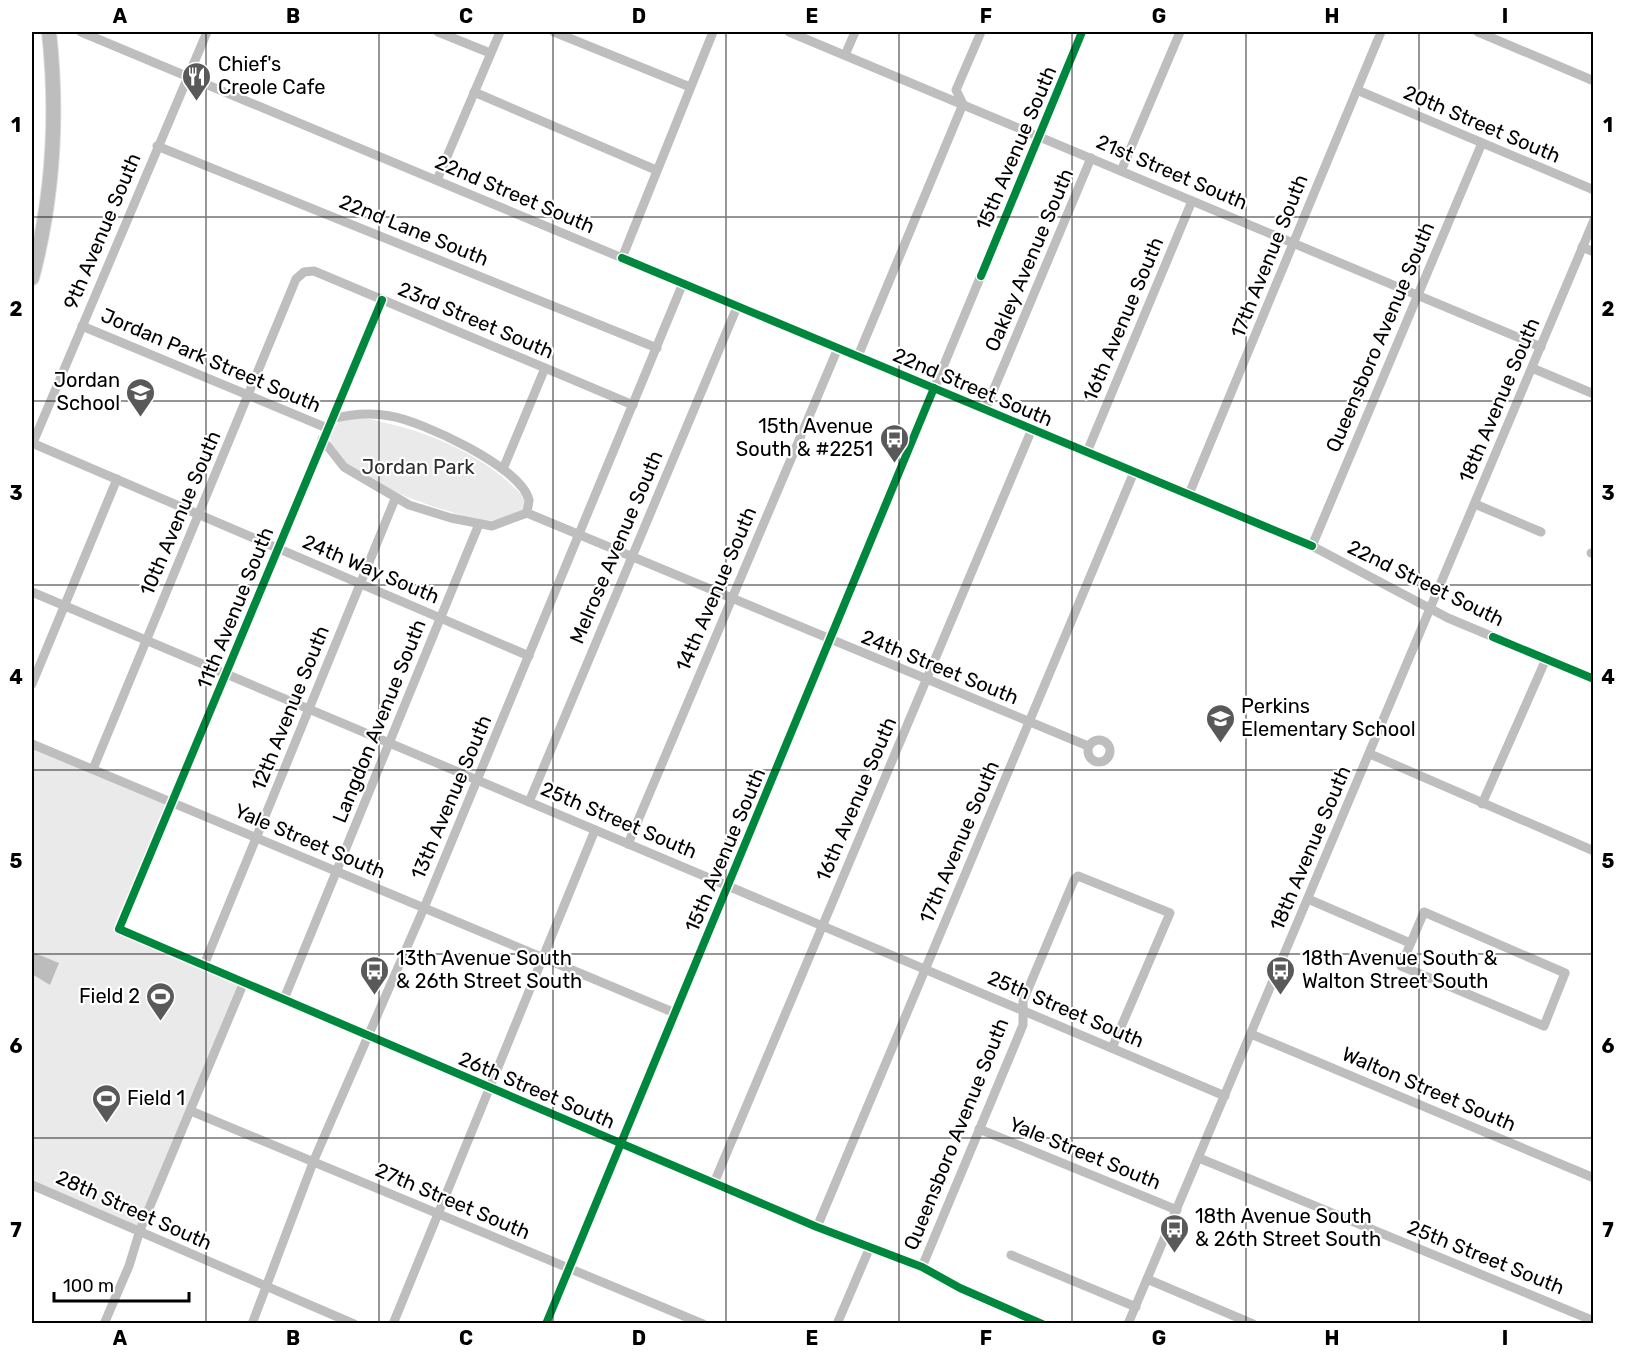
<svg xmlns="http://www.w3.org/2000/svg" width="1625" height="1355" font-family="Rubik,sans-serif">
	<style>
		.green { fill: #eaeaea }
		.water { fill: #bcbcbc }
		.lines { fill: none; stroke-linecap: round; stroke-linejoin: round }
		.highway-casing { stroke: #dbdbdb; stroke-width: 16 }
		.minor { stroke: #bebebe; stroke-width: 9 }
		.highway { stroke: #bdbdbd; stroke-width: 14 }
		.cycleway-casing { stroke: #fff; stroke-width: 11 }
		.cycleway { stroke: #00873e; stroke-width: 8 }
		.grid { fill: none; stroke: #000; stroke-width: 1.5; stroke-opacity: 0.55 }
		.labels { text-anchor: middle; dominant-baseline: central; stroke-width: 4.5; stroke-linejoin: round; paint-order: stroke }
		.poi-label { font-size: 20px; fill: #000; stroke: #fff; text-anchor: start }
		.street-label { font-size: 20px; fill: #000; stroke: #fff }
		.park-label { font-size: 20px; fill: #2f2f2f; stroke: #fff }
		.neatline { fill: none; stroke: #000; stroke-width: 2 }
		.grid-label { font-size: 20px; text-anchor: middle; font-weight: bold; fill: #000 }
	</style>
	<rect width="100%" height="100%" fill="#fff"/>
	<g class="green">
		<path d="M364 418C425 430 482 452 525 498L523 514C516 516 508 521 501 521 467 523 338 479 331 444 329 433 334 427 341 420Z"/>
		<polygon points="32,744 173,803 120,929 244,982 140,1230 32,1185"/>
	</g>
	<polygon class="water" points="32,952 59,963 50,985 32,974"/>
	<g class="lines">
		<defs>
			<path id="highway" d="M32 278C53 198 58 114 49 32"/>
		</defs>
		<use href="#highway" class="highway-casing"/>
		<g class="minor">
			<polyline points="81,32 1312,546 1448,618 1594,679"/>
			<polyline points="438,32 490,53"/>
			<polyline points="554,32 690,87"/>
			<polyline points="789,32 1541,347"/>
			<polyline points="1478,32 1594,81"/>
			<polyline points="845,55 855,32"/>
			<polyline points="1357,90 1594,190"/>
			<polyline points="474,92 656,170"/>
			<polyline points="157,146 657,348"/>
			<polyline points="1121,171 1180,32"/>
			<polyline points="437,180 500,32"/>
			<polyline points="1582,247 1594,252"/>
			<polyline points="622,258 713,32"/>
			<polyline points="382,300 119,929 817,1227 922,1267 960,1288 1042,1324"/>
			<polyline points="82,326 327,428"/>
			<polyline points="858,356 963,104 956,90 981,32"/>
			<polyline points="1532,368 1594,394"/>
			<polyline points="985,410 1091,158"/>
			<path d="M331 419C351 414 370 412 390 416 422 421 521 467 529 500 529 503 527 510 527 513"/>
			<polyline points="322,439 344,467 409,505 451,518 492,526 527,513 1088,746"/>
			<polyline points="32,443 529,656"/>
			<polyline points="32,445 207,32"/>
			<polyline points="1087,452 1192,201"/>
			<polyline points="503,469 545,368"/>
			<polyline points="1189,494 1381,32"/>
			<polyline points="1475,504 1541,532"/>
			<polyline points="1312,546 1482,143"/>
			<polyline points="1591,553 1594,554"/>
			<polyline points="32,592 1225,1096"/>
			<polyline points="32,684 117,479"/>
			<circle cx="1099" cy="751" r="11"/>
			<polyline points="32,744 675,1013"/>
			<polyline points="1370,754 1594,851"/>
			<polyline points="93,769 296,279 304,272 314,271 633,405"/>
			<polyline points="529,802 737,307"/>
			<polyline points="1482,804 1546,659"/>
			<polyline points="628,844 838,348"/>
			<polyline points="1308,899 1410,943"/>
			<polygon points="1424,912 1565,973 1544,1026 1401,966"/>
			<polyline points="204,965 395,499"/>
			<polyline points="284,999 479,524"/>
			<polyline points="1251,1034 1594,1178"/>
			<polyline points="191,1111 703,1324"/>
			<polyline points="979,1129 1177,1210"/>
			<polyline points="1199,1158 1594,1321"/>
			<polyline points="714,1183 1032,429"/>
			<polyline points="32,1185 354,1324"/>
			<polyline points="817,1227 1134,472"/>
			<polyline points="1011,1255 1136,1307"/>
			<polyline points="922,1267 1023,1025 1023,1001 1074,880 1078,876 1170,913 1112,1048"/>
			<polyline points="1147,1279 1253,1324"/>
			<polyline points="104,1324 129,1266 140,1230 244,982"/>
			<polyline points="252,1324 314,1160 424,908 683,283"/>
			<polyline points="393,1324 595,830"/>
			<polyline points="546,1324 1082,32"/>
			<polyline points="837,1324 870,1247"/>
			<polyline points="1128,1324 1594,220"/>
		</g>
		<use href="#highway" class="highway"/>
		<defs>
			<g id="cycleway">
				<polyline points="622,258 1312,546"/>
				<polyline points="981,276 1082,32"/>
				<polyline points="382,300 119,929 817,1227 922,1267 960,1288 1042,1324"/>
				<polyline points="1493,637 1594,679"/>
				<polyline points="546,1324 934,388"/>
			</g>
		</defs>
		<use href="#cycleway" class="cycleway-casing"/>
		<use href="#cycleway" class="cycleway"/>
	</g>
	<path class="grid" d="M206 32V1324M379 32V1324M553 32V1324M726 32V1324M899 32V1324M1072 32V1324M1246 32V1324M1419 32V1324M32 217H1594M32 401H1594M32 585H1594M32 770H1594M32 954H1594M32 1138H1594"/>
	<defs>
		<symbol id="restaurant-pin" viewBox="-11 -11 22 30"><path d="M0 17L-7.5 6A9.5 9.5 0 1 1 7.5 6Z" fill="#595959" stroke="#fff"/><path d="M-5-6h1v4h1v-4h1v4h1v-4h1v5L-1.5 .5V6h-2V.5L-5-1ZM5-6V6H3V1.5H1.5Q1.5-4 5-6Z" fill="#fff"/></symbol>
		<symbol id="school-pin" viewBox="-11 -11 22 30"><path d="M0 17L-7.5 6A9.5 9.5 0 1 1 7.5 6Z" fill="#595959" stroke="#fff"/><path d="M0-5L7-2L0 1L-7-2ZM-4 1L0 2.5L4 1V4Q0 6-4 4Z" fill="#fff"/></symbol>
		<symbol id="bus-pin" viewBox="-11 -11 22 30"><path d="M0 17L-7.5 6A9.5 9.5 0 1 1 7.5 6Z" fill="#595959" stroke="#fff"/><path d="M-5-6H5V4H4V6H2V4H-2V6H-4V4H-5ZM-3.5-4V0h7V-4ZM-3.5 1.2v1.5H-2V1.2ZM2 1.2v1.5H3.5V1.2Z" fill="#fff"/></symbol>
		<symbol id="stadium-pin" viewBox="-11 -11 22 30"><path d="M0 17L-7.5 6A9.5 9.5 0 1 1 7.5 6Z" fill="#595959" stroke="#fff"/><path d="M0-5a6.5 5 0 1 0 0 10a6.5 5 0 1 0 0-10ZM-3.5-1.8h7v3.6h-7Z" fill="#fff"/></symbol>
	</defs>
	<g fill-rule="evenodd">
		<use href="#restaurant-pin" x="180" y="60" width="33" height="45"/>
		<use href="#school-pin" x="124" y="376" width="33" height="45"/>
		<use href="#bus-pin" x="878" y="422" width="33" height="45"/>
		<use href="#school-pin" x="1204" y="702" width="33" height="45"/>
		<use href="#bus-pin" x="358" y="954" width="33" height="45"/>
		<use href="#bus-pin" x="1264" y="954" width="33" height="45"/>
		<use href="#stadium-pin" x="144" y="980" width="33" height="45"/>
		<use href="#stadium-pin" x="90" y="1082" width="33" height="45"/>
		<use href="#bus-pin" x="1158" y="1212" width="33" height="45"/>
	</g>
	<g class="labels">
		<g class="poi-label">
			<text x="218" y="64">Chief's<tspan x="218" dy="23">Creole Cafe</tspan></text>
			<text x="120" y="380" text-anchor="end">Jordan<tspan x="120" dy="23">School</tspan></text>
			<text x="873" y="426" text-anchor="end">15th Avenue<tspan x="873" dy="23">South &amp; #2251</tspan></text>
			<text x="1241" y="706">Perkins<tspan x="1241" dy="23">Elementary School</tspan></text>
			<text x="396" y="958">13th Avenue South<tspan x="396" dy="23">&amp; 26th Street South</tspan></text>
			<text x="1302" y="958">18th Avenue South &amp;<tspan x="1302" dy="23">Walton Street South</tspan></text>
			<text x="140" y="996" text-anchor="end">Field 2</text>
			<text x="127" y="1098">Field 1</text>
			<text x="1195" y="1216">18th Avenue South<tspan x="1195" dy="23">&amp; 26th Street South</tspan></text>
		</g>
		<g class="street-label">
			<text transform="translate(1482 124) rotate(23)">20th Street South</text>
			<text transform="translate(1016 148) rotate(-67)">15th Avenue South</text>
			<text transform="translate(1172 172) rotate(23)">21st Street South</text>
			<text transform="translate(515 194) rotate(23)">22nd Street South</text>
			<text transform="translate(414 230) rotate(22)">22nd Lane South</text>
			<text transform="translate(102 231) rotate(-67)">9th Avenue South</text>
			<text transform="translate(1269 256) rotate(-68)">17th Avenue South</text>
			<text transform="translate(1029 260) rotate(-67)">Oakley Avenue South</text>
			<text transform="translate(1123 319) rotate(-67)">16th Avenue South</text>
			<text transform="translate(476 320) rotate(23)">23rd Street South</text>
			<text transform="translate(1380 337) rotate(-67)">Queensboro Avenue South</text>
			<text transform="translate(211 360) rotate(23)">Jordan Park Street South</text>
			<text transform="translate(973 387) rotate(23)">22nd Street South</text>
			<text transform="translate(1499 400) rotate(-67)">18th Avenue South</text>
			<text transform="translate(180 513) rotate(-67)">10th Avenue South</text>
			<text transform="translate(616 547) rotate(-67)">Melrose Avenue South</text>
			<text transform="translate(371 569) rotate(23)">24th Way South</text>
			<text transform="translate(1426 583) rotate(26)">22nd Street South</text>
			<text transform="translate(716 589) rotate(-67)">14th Avenue South</text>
			<text transform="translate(235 608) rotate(-68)">11th Avenue South</text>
			<text transform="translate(940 667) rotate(22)">24th Street South</text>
			<text transform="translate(290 708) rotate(-68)">12th Avenue South</text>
			<text transform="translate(379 721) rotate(-68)">Langdon Avenue South</text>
			<text transform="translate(451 797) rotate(-67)">13th Avenue South</text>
			<text transform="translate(856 799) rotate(-67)">16th Avenue South</text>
			<text transform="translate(619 820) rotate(23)">25th Street South</text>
			<text transform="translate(310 841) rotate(23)">Yale Street South</text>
			<text transform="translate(959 842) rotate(-67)">17th Avenue South</text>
			<text transform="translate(1310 848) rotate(-67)">18th Avenue South</text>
			<text transform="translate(725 850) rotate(-67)">15th Avenue South</text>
			<text transform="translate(1066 1009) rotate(23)">25th Street South</text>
			<text transform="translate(1429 1089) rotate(23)">Walton Street South</text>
			<text transform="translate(537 1090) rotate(23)">26th Street South</text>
			<text transform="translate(956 1134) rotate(-68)">Queensboro Avenue South</text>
			<text transform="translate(1085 1153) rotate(22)">Yale Street South</text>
			<text transform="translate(453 1201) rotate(23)">27th Street South</text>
			<text transform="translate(134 1210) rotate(24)">28th Street South</text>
			<text transform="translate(1486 1257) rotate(22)">25th Street South</text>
		</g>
		<g class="park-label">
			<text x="418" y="467">Jordan Park</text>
		</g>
	</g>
	<rect width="1625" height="1355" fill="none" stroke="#ffffff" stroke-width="66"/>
	<path d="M54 1292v9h135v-9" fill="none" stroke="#000000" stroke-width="3"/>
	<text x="63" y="1292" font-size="18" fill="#000000" stroke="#ffffff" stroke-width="4.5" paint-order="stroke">100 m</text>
	<rect x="33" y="33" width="1559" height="1289" class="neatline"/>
	<g class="grid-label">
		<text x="120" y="23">A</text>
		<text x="293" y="23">B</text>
		<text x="466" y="23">C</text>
		<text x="639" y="23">D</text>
		<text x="812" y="23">E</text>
		<text x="986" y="23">F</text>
		<text x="1159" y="23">G</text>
		<text x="1332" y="23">H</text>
		<text x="1505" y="23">I</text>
		<text x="16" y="132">1</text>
		<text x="1608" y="132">1</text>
		<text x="16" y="316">2</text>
		<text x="1608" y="316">2</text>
		<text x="16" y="500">3</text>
		<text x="1608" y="500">3</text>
		<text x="16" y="684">4</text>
		<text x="1608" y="684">4</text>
		<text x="16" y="868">5</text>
		<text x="1608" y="868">5</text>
		<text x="16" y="1053">6</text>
		<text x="1608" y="1053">6</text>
		<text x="16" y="1237">7</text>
		<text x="1608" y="1237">7</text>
		<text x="120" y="1345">A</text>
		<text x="293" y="1345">B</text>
		<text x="466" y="1345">C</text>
		<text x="639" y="1345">D</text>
		<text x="812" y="1345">E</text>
		<text x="986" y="1345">F</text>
		<text x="1159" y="1345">G</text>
		<text x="1332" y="1345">H</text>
		<text x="1505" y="1345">I</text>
	</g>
</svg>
